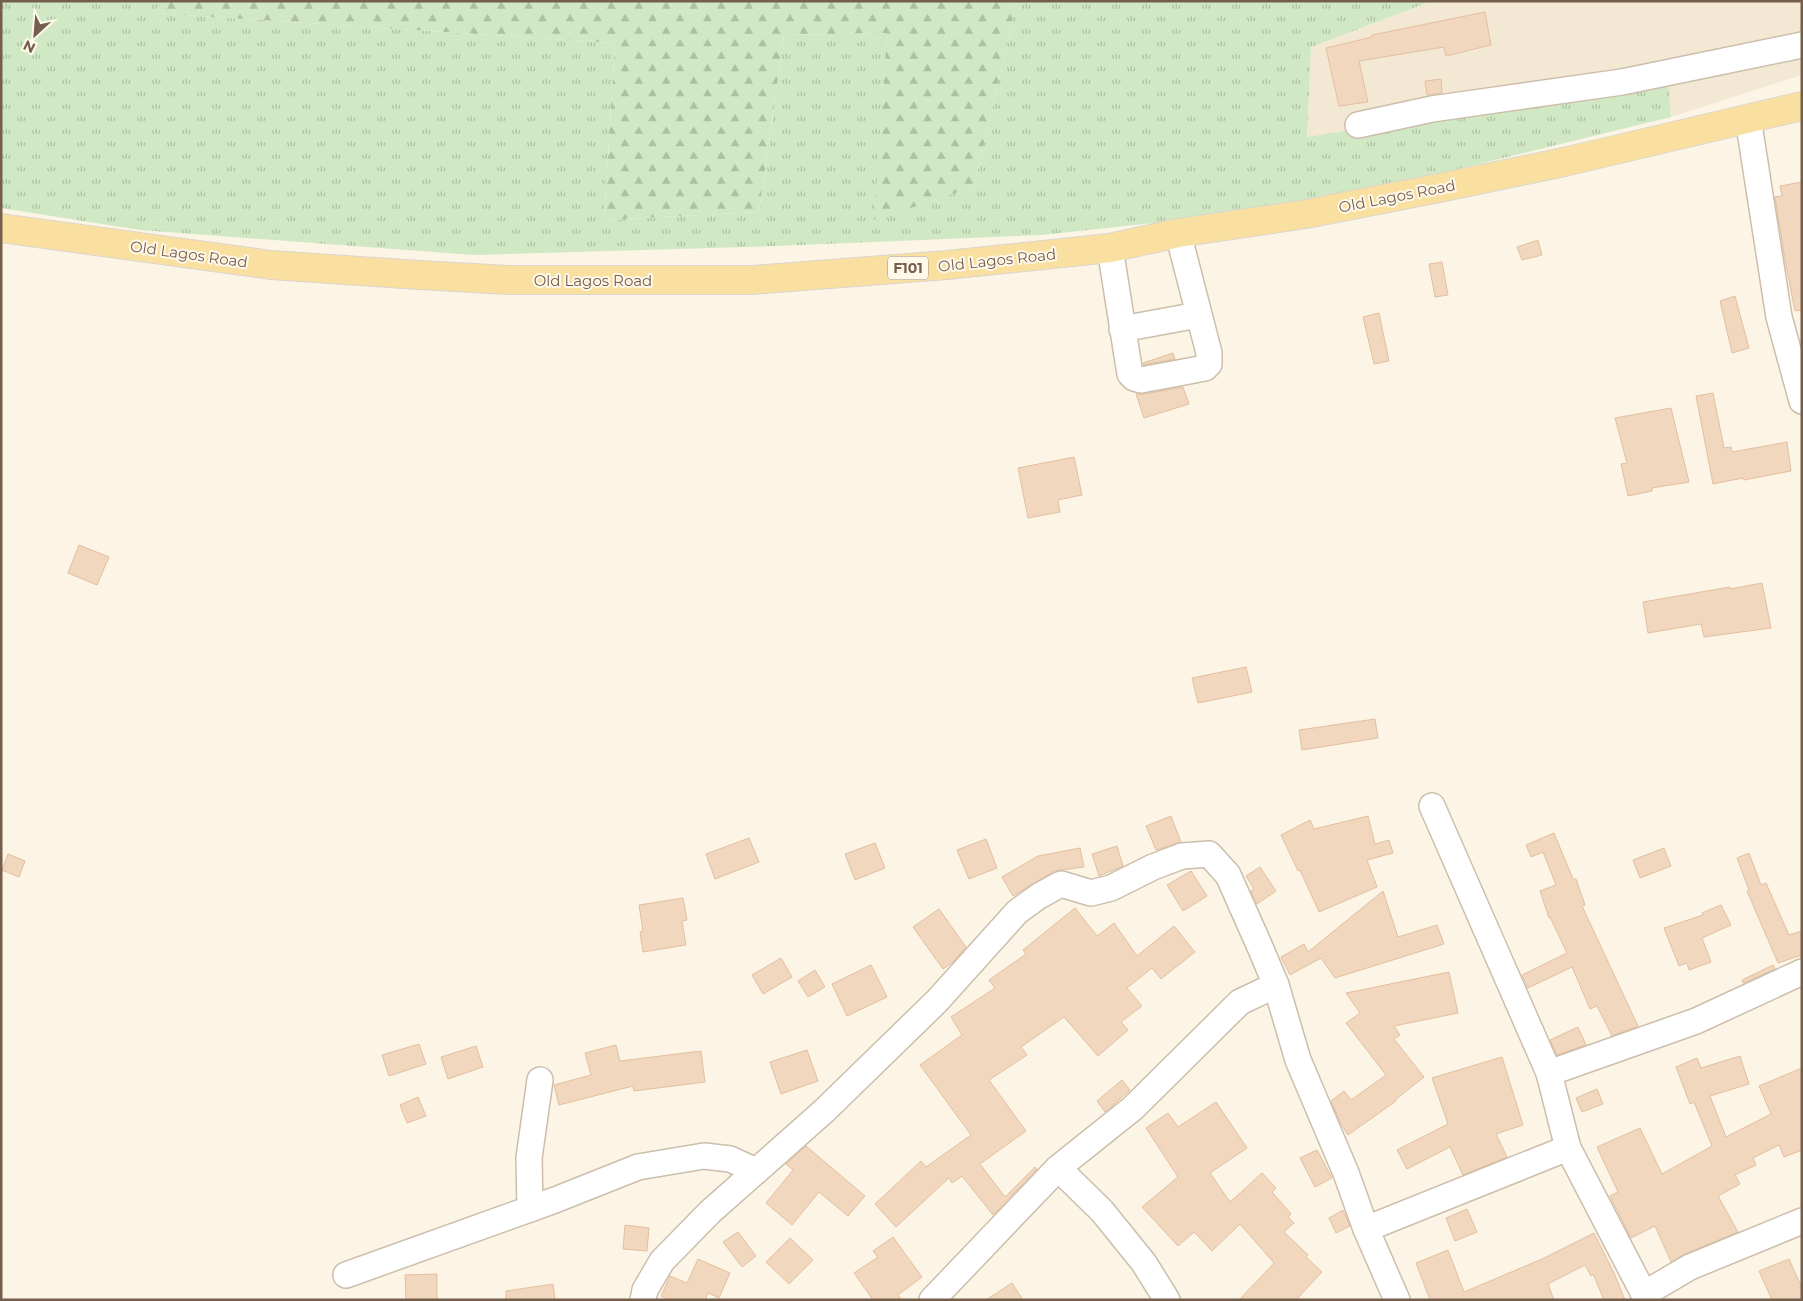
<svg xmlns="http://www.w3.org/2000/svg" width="1803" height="1301" font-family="Montserrat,sans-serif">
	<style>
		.residential { fill: #f3e8d4 }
		.grass { fill: url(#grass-tufts) }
		.forest { fill: url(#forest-firs) }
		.building { fill: #f1d7be; stroke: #e3bf9f }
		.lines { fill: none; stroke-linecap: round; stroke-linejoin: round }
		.minor-casing { stroke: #cdbeac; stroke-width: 28 }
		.major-casing { stroke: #dbd5d0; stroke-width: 30 }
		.minor { stroke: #fff; stroke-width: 25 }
		.major { stroke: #f9e0a0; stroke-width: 28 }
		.labels { text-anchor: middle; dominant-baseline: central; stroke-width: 4; stroke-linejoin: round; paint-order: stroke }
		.shield { fill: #fff9ec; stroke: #9e8c7b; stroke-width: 1 }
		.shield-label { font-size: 14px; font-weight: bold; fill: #755e4b }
		.street-label { font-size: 15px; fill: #755e4b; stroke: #fff9ec }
	</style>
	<defs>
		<pattern id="grass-tufts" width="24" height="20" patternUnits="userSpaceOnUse" patternTransform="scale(1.25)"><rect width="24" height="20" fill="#d0e9c4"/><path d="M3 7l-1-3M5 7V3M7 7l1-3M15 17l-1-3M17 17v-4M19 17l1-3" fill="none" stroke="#adc0a1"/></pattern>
		<pattern id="forest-firs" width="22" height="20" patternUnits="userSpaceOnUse" patternTransform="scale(1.25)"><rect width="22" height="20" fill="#d0e9c4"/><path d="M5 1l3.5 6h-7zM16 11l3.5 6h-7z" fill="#adc0a1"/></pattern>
	</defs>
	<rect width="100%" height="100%" fill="#fcf5e6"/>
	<polygon class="residential" points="1432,1 1802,1 1802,75 1671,117 1668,81 1307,138 1311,47"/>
	<polygon class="grass" points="1,1 164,1 154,13 615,43 604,220 759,212 784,35 887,33 875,219 974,187 1017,1 1432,1 1311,47 1307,137 1668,80 1671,117 1303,207 1042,235 777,246 473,255 140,230 1,208"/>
	<polygon class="forest" points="164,1 1017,1 974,187 874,220 887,33 784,35 759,212 604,220 615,43 153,13"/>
	<g class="building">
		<polygon points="1485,12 1491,45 1446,56 1444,47 1359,61 1368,102 1339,106 1326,48 1372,37 1372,35"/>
		<polygon points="1441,79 1442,93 1427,95 1425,81"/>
		<polygon points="1802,182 1802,310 1795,311 1785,260 1775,197 1782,196 1780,186"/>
		<polygon points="1538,240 1542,255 1522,260 1517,247"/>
		<polygon points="1442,262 1448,295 1435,297 1429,264"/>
		<polygon points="1735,296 1749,348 1732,353 1720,301"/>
		<polygon points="1379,313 1389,361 1374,364 1363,317"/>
		<polygon points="1173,353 1175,359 1143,365 1143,363"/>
		<polygon points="1183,387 1189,404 1144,418 1136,394 1144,394"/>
		<polygon points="1713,393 1724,448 1731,447 1732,452 1787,442 1791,471 1744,480 1743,478 1713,484 1696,396"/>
		<polygon points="1671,408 1689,482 1652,488 1652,491 1628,496 1621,464 1627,463 1615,418"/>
		<polygon points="1074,457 1082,495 1058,500 1060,512 1028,518 1018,468"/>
		<polygon points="79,545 109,557 97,585 68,573"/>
		<polygon points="1762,583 1771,628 1704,637 1701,624 1648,633 1643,602 1730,587 1730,589"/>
		<polygon points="1246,667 1252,692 1198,703 1192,678"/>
		<polygon points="1375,719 1378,738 1302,750 1299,730"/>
		<polygon points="1171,816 1181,842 1156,850 1146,826"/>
		<polygon points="1368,816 1375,844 1389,840 1393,853 1367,860 1377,887 1319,912 1300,870 1298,871 1281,835 1310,820 1314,829"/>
		<polygon points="1554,833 1573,879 1576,879 1585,905 1582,906 1638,1026 1612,1036 1597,1006 1590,1009 1572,967 1528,988 1522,975 1567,953 1550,917 1549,918 1540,891 1556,885 1543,852 1531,857 1526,845"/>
		<polygon points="749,838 759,862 715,879 706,854"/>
		<polygon points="986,839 997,868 969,879 957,850"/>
		<polygon points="875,843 885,868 855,880 845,854"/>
		<polygon points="1117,846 1123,866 1099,876 1092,854"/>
		<polygon points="1080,848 1084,867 1054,871 1013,896 1002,877 1038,856"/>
		<polygon points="1664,848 1671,866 1640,878 1633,860"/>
		<polygon points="1749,853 1761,885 1766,883 1789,935 1802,931 1802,955 1778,963 1747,891 1749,890 1737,858"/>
		<polygon points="8,854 25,861 19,877 2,870"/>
		<polygon points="1260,867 1276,891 1257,904 1251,891 1254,889 1246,876"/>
		<polygon points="1191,871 1207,896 1183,911 1167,885"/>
		<polygon points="1383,891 1398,937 1437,925 1444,944 1335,978 1321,958 1290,975 1281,957 1304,944 1308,952"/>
		<polygon points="683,898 687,920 682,921 686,945 643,952 640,932 643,931 639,905"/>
		<polygon points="1721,905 1731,925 1702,938 1711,962 1689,970 1687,963 1679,966 1664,928 1703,915 1702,913"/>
		<polygon points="1075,908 1097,936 1114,923 1137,956 1174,926 1195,952 1161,979 1152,968 1127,988 1142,1006 1121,1022 1128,1030 1098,1056 1064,1017 1021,1047 1027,1055 989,1080 1026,1131 980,1164 1005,1197 1035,1167 1037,1169 993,1215 962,1176 952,1183 949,1178 896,1227 875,1204 921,1161 926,1167 971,1135 920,1065 962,1035 951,1017 995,988 989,980 1026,954 1023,950"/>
		<polygon points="939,909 966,947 953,962 943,969 913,927"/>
		<polygon points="781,958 792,977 763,994 752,975"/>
		<polygon points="871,965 887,997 847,1016 832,984"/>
		<polygon points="1773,965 1775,969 1743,983 1742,980"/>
		<polygon points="815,970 825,987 808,997 798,981"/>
		<polygon points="1449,972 1458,1013 1394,1026 1400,1035 1394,1039 1424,1077 1395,1100 1396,1101 1348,1135 1341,1124 1331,1101 1344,1091 1351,1100 1386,1075 1346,1023 1360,1013 1346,993"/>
		<polygon points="1578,1027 1586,1045 1557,1055 1550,1040"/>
		<polygon points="419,1044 426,1064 389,1076 382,1055"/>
		<polygon points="616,1045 620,1061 701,1051 705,1082 634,1091 633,1086 559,1105 554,1085 591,1075 585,1053"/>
		<polygon points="476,1046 483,1067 448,1079 441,1057"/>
		<polygon points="807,1050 818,1081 781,1094 770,1062"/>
		<polygon points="1740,1056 1749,1084 1710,1096 1726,1137 1771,1114 1759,1086 1802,1068 1802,1150 1784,1157 1779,1145 1753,1158 1756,1165 1735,1175 1740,1184 1718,1196 1738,1232 1685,1254 1671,1262 1655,1226 1631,1238 1610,1196 1618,1192 1597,1147 1640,1128 1662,1174 1712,1146 1694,1102 1690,1104 1676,1067 1697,1058 1701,1068"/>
		<polygon points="1502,1057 1523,1125 1496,1134 1507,1157 1463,1175 1450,1147 1407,1169 1397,1150 1448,1124 1432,1078"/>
		<polygon points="1122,1080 1130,1090 1105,1112 1097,1101"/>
		<polygon points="1597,1089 1603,1104 1582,1112 1576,1098"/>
		<polygon points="418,1097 426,1116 407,1123 400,1105"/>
		<polygon points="1216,1102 1247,1148 1210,1173 1230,1202 1262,1173 1276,1188 1272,1192 1291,1214 1288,1217 1294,1223 1284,1232 1308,1255 1306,1257 1322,1272 1296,1300 1239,1300 1274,1263 1240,1224 1212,1251 1194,1232 1178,1246 1142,1207 1178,1177 1146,1128 1168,1113 1178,1127"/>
		<polygon points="806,1146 865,1196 848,1216 819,1192 792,1225 766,1203 793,1170 786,1164"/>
		<polygon points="1317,1150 1332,1178 1315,1187 1300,1158"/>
		<polygon points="1467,1209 1477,1232 1455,1241 1446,1218"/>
		<polygon points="1343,1210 1350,1226 1336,1233 1329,1218"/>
		<polygon points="625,1225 649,1228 647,1251 623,1249"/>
		<polygon points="738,1232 756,1256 742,1267 723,1242"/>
		<polygon points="1594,1233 1614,1273 1625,1300 1604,1300 1593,1274 1591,1276 1585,1265 1548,1284 1554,1300 1430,1300 1416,1263 1448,1250 1464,1292 1542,1259"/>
		<polygon points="893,1237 922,1277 898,1295 902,1300 873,1300 854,1273 878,1257 873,1251"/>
		<polygon points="790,1238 813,1260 789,1284 766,1262"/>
		<polygon points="698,1259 730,1273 719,1298 708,1293 705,1300 669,1300 661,1296 670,1276 687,1283"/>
		<polygon points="1789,1259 1802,1288 1802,1300 1772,1300 1759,1271"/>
		<polygon points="437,1274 437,1300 406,1300 405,1275"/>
		<polygon points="1012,1283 1023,1300 986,1300"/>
		<polygon points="553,1284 555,1300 506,1300 506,1291"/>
	</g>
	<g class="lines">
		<defs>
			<g id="minor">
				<polyline points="1748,118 1779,317 1802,401"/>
				<polyline points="1358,125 1432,109 1622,82 1802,45"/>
				<polyline points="1110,248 1130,374 1134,378 1141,380 1205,368 1209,364 1209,353 1178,233"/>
				<polyline points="1122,329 1198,315"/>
				<polyline points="1432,806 1549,1073 1568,1148 1647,1300"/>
				<polyline points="1549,1073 1696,1021 1802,972"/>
				<polyline points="1058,1168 1102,1211 1144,1263 1167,1300"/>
				<polyline points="530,1209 529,1158 540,1080"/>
				<polyline points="1366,1229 1568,1148"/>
				<polyline points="346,1275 555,1200 638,1167 704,1156 730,1159 756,1171"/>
				<polyline points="1644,1294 1690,1267 1802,1221"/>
				<polyline points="643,1300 645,1290 662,1261 710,1212 824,1111 937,1001 1017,912 1039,896 1061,884 1091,893 1111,888 1153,867 1182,856 1209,854 1228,875 1260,947 1276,985 1298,1060 1346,1173 1366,1229 1397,1300"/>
				<polyline points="932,1300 1058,1168 1133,1108 1240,1002 1276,985"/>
			</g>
			<polyline id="major" points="1,228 271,265 419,275 509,280 752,280 947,265 1110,248 1178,233 1306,214 1439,188 1564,162 1802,106"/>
		</defs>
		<use href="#minor" class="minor-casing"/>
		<use href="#major" class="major-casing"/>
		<use href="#minor" class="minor"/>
		<use href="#major" class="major"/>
	</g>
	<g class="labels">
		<rect class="shield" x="888" y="256.5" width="40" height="23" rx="4"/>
		<g class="shield-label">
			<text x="908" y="268">F101</text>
		</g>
		<g class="street-label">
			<text transform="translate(1397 196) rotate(-11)">Old Lagos Road</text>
			<text transform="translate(189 254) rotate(8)">Old Lagos Road</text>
			<text transform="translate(997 260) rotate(-6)">Old Lagos Road</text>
			<text x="593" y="280">Old Lagos Road</text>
		</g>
	</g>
	<rect width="1803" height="1301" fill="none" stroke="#755e4b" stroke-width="5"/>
	<g transform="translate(35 35) rotate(206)" stroke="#fff9ec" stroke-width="4" paint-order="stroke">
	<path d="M0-4L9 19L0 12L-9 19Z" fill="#755e4b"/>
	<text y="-8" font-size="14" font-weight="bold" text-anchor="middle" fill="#755e4b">N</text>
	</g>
</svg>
